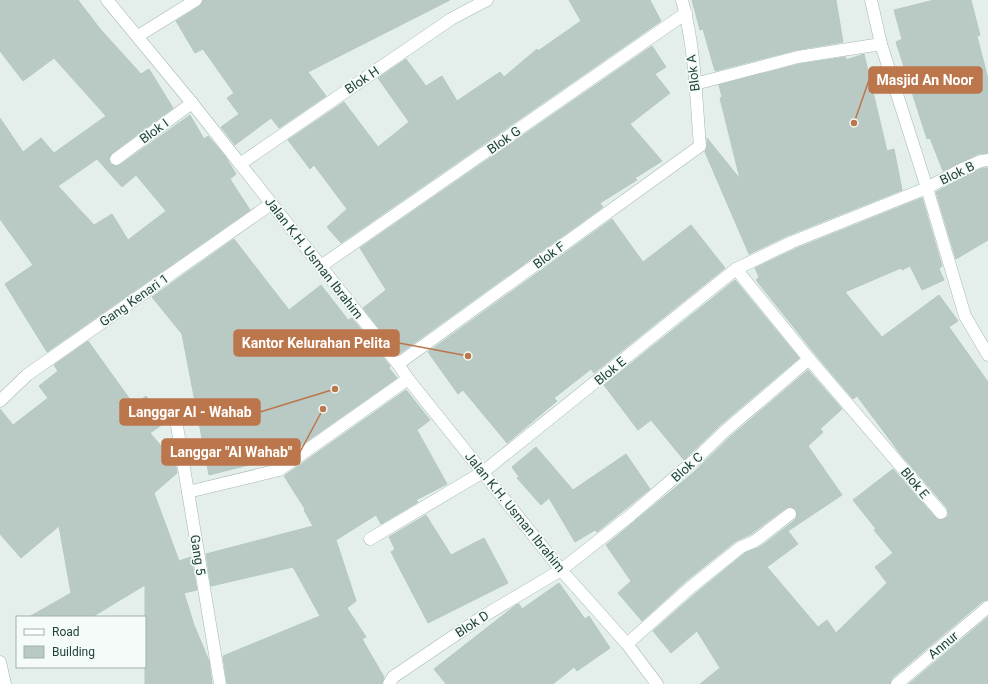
<svg xmlns="http://www.w3.org/2000/svg" width="988" height="684" font-family="Roboto,sans-serif">
	<style>
		.building { fill: #b9cac4; stroke: #b5c9c3; fill-rule: evenodd }
		.lines { fill: none; stroke-linecap: round; stroke-linejoin: round }
		.minor-casing { stroke: #a6b8b3; stroke-width: 13 }
		.minor { stroke: #fff; stroke-width: 12 }
		.labels { text-anchor: middle; dominant-baseline: central; stroke-width: 3.5; stroke-linejoin: round; paint-order: stroke }
		.street-label { font-size: 13px; fill: #21433d; stroke: #f5fbf8 }
		.leader { fill: none; stroke: #bc764c; stroke-width: 1.5 }
		.callout-dot { fill: #bc764c; stroke: #f5fbf8; stroke-width: 1.5 }
		.callout { fill: #bc764c; stroke: #bc764c; stroke-width: 1.5 }
		.callout-label { font-size: 14px; text-anchor: middle; font-weight: bold; fill: #fff }
	</style>
	<rect width="100%" height="100%" fill="#e4efeb"/>
	<g class="building">
		<path d="M0 0H78L101 30 141 74 149 69 173 108 112 153 109 159 110 164 116 166 120 165 190 115 204 139 208 136 225 156 236 174 230 179 250 210 47 352 5 284 33 265 0 219V118L23 152 41 138 54 153 106 116 54 58 23 81 0 51ZM97 159 122 187 136 175 166 211 128 240 112 214 94 225 58 186Z"/>
		<polygon points="203,0 450,0 308,72 326,96 279,128 271,118 235,145 221,127 239,114 227,98 234,93 203,49 195,53 176,21 200,6"/>
		<polygon points="569,0 650,0 661,21 341,243 327,227 347,209 314,165 310,169 288,140 344,102 378,147 409,122 378,78 406,59 426,86 442,76 457,101 500,72 504,77 537,49 538,51 581,21"/>
		<polygon points="692,0 836,0 843,42 796,50 715,71 703,29 700,30"/>
		<polygon points="934,0 971,0 980,35 977,36 988,79 988,153 978,154 943,171 930,138 927,139 896,42 902,39 894,10"/>
		<polygon points="652,46 666,67 655,74 670,93 630,124 662,161 635,178 637,180 600,203 603,207 399,354 363,308 386,290 360,248"/>
		<polygon points="864,54 887,151 894,149 902,190 789,235 749,254 705,152 707,146 707,138 740,179 720,98 722,97 719,85 800,64 846,57 846,60"/>
		<polygon points="983,168 988,168 988,240 956,259 936,192 965,176"/>
		<polygon points="922,198 942,266 939,269 944,280 922,290 910,266 902,270 901,268 845,292 882,337 939,295 958,321 949,327 988,382 988,600 983,601 892,678 890,684 700,684 720,668 697,631 671,653 653,631 696,593 745,553 760,547 795,520 797,516 796,510 792,507 786,508 751,534 736,541 686,581 642,621 618,593 631,581 606,545 694,472 730,437 808,370 842,409 820,429 823,432 808,446 842,495 788,531 798,544 767,567 818,627 827,620 836,633 887,583 875,567 893,553 874,530 876,529 853,500 893,469 936,518 943,520 948,516 948,512 947,508 902,456 857,396 853,399 815,354 756,280 759,277 755,268 795,249"/>
		<polygon points="612,219 643,262 691,225 725,268 594,373 591,369 554,398 557,401 507,443 463,390 458,394 428,352"/>
		<polygon points="234,239 289,310 321,285 348,320 352,318 390,366 389,368 397,378 276,463 273,459 209,475 182,334 152,297"/>
		<polygon points="735,280 799,358 720,425 684,460 651,420 638,430 604,385"/>
		<polygon points="88,341 134,405 146,396 166,422 150,433 175,462 177,473 154,493 179,561 191,557 197,590 184,593 194,625 209,661 212,684 145,684 145,585 92,617 29,617 71,593 59,526 21,558 0,534 0,409 13,425 48,398 39,386 58,371 54,365"/>
		<polygon points="406,390 430,420 417,430 447,484 416,500 418,502 381,524 376,515 336,540 356,601 347,608 366,637 362,639 384,677 382,684 227,684 223,656 320,616 293,567 211,586 206,554 313,526 304,510 305,509 284,476"/>
		<polygon points="536,447 573,490 626,454 650,489 597,532 595,530 575,542 549,498 541,505 517,478 519,477 512,467"/>
		<polygon points="426,515 451,555 484,538 508,583 428,623 391,552 395,549 389,537"/>
		<polygon points="559,583 585,619 589,616 610,648 577,671 574,667 553,684 446,684 434,669 516,605 519,604 522,609"/>
		<polygon points="988,617 988,684 909,684"/>
	</g>
	<g class="lines">
		<defs>
			<g id="minor">
				<polyline points="107,0 192,103 398,364 408,379 561,570 627,644 657,684"/>
				<polyline points="871,0 881,44 927,188 965,316 988,355"/>
				<polyline points="138,36 196,0"/>
				<polyline points="695,84 798,57 881,44"/>
				<polyline points="116,159 192,103"/>
				<polyline points="240,164 451,19 487,0"/>
				<polyline points="321,266 686,13"/>
				<polyline points="736,269 809,359 941,513"/>
				<path d="M398 364 700 146C696 98 695 47 682 0"/>
				<polyline points="0,401 27,375 271,204"/>
				<polyline points="177,426 220,684"/>
				<polyline points="188,492 279,470 408,379"/>
				<polyline points="370,539 483,472 736,269 792,242 927,188 962,169 981,161 988,160"/>
				<polyline points="627,644 691,587 741,547 755,541 790,514"/>
				<polyline points="0,662 5,684"/>
				<polyline points="389,684 393,677 482,617 561,570 631,515 697,458 725,431 809,359"/>
				<polyline points="897,684 988,607"/>
			</g>
		</defs>
		<use href="#minor" class="minor-casing"/>
		<use href="#minor" class="minor"/>
	</g>
	<g class="labels">
		<g class="street-label">
			<text transform="translate(693 73) rotate(-97)">Blok A</text>
			<text transform="translate(362 80) rotate(-34)">Blok H</text>
			<text transform="translate(154 131) rotate(-36)">Blok I</text>
			<text transform="translate(504 140) rotate(-35)">Blok G</text>
			<text transform="translate(957 173) rotate(-26)">Blok B</text>
			<text transform="translate(549 255) rotate(-36)">Blok F</text>
			<text transform="translate(314 258) rotate(52)">Jalan K.H. Usman Ibrahim</text>
			<text transform="translate(134 300) rotate(-35)">Gang Kenari 1</text>
			<text transform="translate(610 371) rotate(-39)">Blok E</text>
			<text transform="translate(687 467) rotate(-42)">Blok C</text>
			<text transform="translate(915 483) rotate(50)">Blok E</text>
			<text transform="translate(515 512) rotate(51)">Jalan K.H. Usman Ibrahim</text>
			<text transform="translate(198 555) rotate(81)">Gang 5</text>
			<text transform="translate(472 624) rotate(-33)">Blok D</text>
			<text transform="translate(943 645) rotate(-40)">Annur</text>
		</g>
	</g>
	<path class="leader" d="M854 123L869 80M468 356L399 343M335 389L260 412M323 409L300 452"/>
	<g class="callout-dot">
		<circle cx="854" cy="123" r="4"/>
		<circle cx="468" cy="356" r="4"/>
		<circle cx="335" cy="389" r="4"/>
		<circle cx="323" cy="409" r="4"/>
	</g>
	<g class="callout">
		<rect x="869" y="67" width="113" height="26" rx="4"/>
		<rect x="234" y="330" width="165" height="26" rx="4"/>
		<rect x="120" y="399" width="140" height="26" rx="4"/>
		<rect x="162" y="439" width="138" height="26" rx="4"/>
	</g>
	<g class="callout-label">
		<text x="925" y="85">Masjid An Noor</text>
		<text x="316" y="348">Kantor Kelurahan Pelita</text>
		<text x="190" y="417">Langgar Al - Wahab</text>
		<text x="231" y="457">Langgar "Al Wahab"</text>
	</g>
	<rect x="16" y="616" width="130" height="52" fill="#f5fbf8" stroke="#a0b1ad"/>
	<rect x="24" y="629" width="20" height="6" fill="#ffffff" stroke="#a0b1ad"/>
	<text x="52" y="636" font-size="12" fill="#21433d">Road</text>
	<rect x="24" y="646" width="20" height="12" fill="#b9cac4" stroke="#a0b1ad"/>
	<text x="52" y="656" font-size="12" fill="#21433d">Building</text>
</svg>
